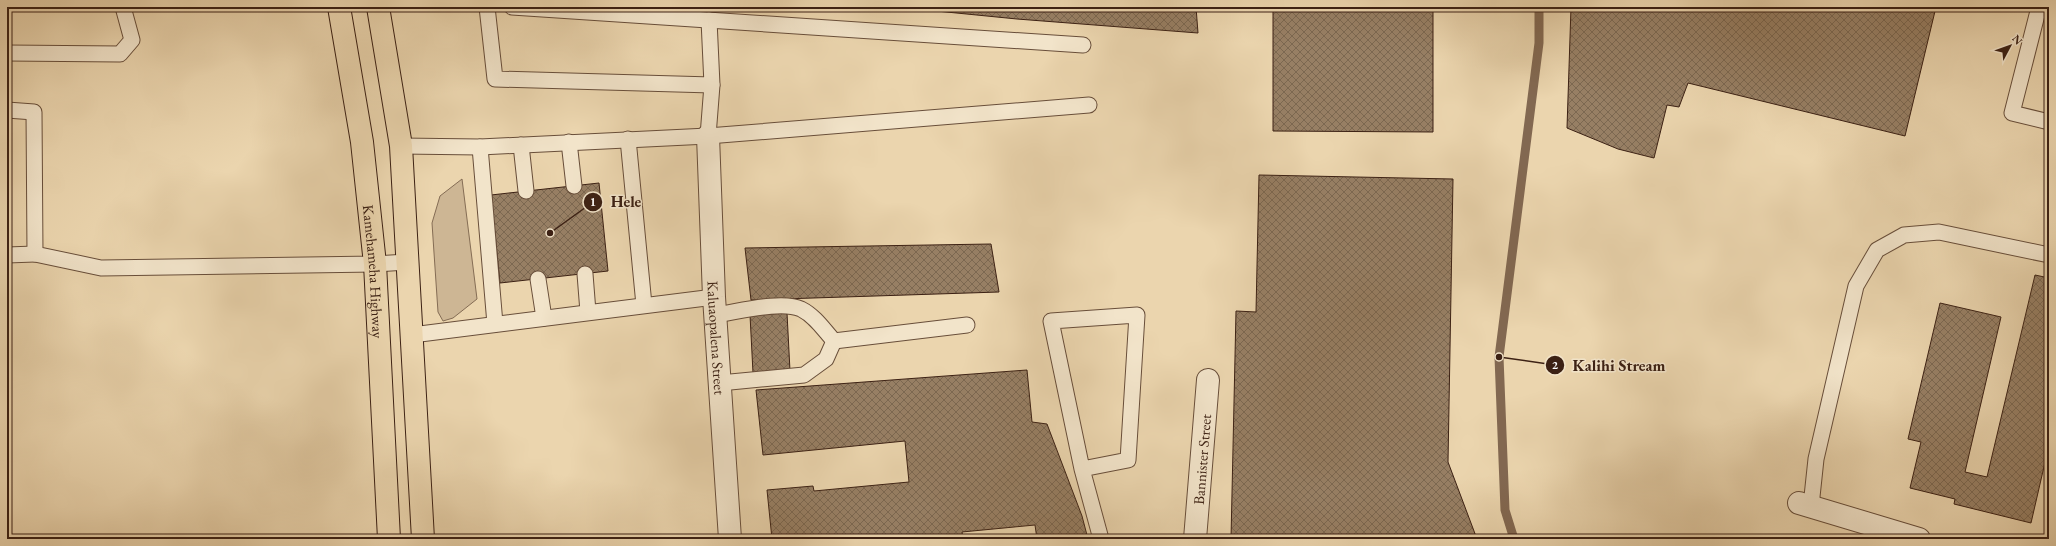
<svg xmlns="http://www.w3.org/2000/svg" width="2056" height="546" font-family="'EB Garamond',serif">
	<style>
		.grass { fill: #cdb694; stroke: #846c54 }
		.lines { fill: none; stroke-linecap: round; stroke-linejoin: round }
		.stream { stroke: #826851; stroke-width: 9 }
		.building { fill: url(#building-cross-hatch); stroke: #3c2114 }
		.service-casing { stroke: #684e3a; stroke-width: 17 }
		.minor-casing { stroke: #684e3a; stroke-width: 24 }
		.primary-casing { stroke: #3c2114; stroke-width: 24 }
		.service { stroke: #f2e4ca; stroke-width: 15 }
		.minor { stroke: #f2e4ca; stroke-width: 22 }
		.primary { stroke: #ebd5ae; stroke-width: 22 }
		.labels { text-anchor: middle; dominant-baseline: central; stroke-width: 3; stroke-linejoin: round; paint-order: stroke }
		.street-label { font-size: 15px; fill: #3c2114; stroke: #f2e4ca }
		.leader { fill: none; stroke: #3c2114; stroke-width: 1.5 }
		.callout-dot { fill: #3c2114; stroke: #f2e4ca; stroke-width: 1.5 }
		.mark-label { font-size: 12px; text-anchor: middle; font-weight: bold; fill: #fff }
		.callout-label { font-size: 16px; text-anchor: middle; font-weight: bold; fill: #3c2114; stroke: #f2e4ca; stroke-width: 3; stroke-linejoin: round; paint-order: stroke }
	</style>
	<defs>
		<pattern id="building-cross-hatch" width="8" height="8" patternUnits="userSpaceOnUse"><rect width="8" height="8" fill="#977f64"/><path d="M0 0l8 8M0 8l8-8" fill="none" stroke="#7c6851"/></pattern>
	</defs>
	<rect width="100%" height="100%" fill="#ebd5ae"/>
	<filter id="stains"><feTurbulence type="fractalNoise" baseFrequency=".005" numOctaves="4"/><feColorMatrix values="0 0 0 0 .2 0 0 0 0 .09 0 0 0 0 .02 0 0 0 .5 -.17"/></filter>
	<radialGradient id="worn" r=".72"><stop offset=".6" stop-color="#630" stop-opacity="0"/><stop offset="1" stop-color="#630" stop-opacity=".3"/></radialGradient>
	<polygon class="grass" points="462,179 477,299 453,318 443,321 438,312 432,223 440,196"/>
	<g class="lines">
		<polyline class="stream" points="1514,539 1505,510 1499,357 1539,43 1539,7"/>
	</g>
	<g class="building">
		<polygon points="896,7 1196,7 1198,33 1017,19"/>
		<polygon points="1273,7 1433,7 1433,132 1273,131"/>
		<polygon points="1571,7 1936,7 1905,136 1688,83 1679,107 1667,105 1654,158 1618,149 1567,128"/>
		<polygon points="1259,175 1453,179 1448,462 1477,539 1231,539 1236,311 1256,312"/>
		<polygon points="599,183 608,271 500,283 491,195"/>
		<polygon points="991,244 999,292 751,300 745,248"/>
		<polygon points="2035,275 2049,278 2049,445 2031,523 1954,504 1955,499 1910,488 1921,442 1908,439 1940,303 2001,317 1965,472 1987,477"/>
		<polygon points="787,313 790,371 753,373 750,315"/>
		<polygon points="1027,370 1032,422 1047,424 1082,516 1088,539 1037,539 1035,525 962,532 963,539 772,539 767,490 813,486 814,491 909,482 905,441 763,455 756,390"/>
	</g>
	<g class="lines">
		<defs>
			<g id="service">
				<polyline points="487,7 495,79 712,85 709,20"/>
				<polyline points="512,7 1083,45"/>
				<polyline points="2039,7 2012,113 2049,122"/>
				<polyline points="7,53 120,54 132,40 123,7"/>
				<polyline points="7,110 34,112 35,254 101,268 375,264 407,262"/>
				<polyline points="708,136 712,85"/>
				<polyline points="628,139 644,305"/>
				<polyline points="569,142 574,186"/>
				<polyline points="521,145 526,191"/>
				<polyline points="401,146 480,147 708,136 1089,105"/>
				<polyline points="480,147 495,324"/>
				<polyline points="7,255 35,254"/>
				<polyline points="585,274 588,312"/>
				<polyline points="538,279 544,318"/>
				<path d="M715 315C738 312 781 300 801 309 815 316 824 330 834 341"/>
				<polyline points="412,335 714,297"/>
				<polyline points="834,341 967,325"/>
				<polyline points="720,383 804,375 826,359 834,341"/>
				<polyline points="1082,469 1128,460 1137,315 1051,321 1082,469 1101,539"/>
				<polyline points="1811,506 1816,459 1856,286 1877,250 1904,235 1939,232 2049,255"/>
			</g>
			<g id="minor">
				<path id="s1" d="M708 136 714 297 730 539"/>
				<polyline points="1799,503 1919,539"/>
				<path id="s2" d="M1195 539 1208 380"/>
			</g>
			<g id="primary">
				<path id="s3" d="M339 7 362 142 375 264 389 539"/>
				<polyline points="378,7 401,146 423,539"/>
			</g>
		</defs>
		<use href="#service" class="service-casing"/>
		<use href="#minor" class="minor-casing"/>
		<use href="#primary" class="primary-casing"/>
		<use href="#service" class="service"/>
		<use href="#minor" class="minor"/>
		<use href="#primary" class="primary"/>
	</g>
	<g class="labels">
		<g class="street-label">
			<text stroke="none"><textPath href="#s3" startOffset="267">Kamehameha Highway</textPath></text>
			<text stroke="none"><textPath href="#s1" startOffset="202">Kaluaopalena Street</textPath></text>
			<text stroke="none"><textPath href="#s2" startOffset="80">Bannister Street</textPath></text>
		</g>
	</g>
	<path class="leader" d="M550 233L593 202M1499 357L1555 365"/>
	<g class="callout-dot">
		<circle cx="550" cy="233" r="4"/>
		<circle cx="1499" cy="357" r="4"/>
		<circle cx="593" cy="202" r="10"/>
		<circle cx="1555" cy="365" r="10"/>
	</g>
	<g class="mark-label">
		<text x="593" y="206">1</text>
		<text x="1555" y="369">2</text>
	</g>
	<g class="callout-label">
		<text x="626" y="207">Hele</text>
		<text x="1619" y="371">Kalihi Stream</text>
	</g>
	<rect width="2056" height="546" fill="none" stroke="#ebd5ae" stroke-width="24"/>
	<rect x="8" y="8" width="2040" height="530" fill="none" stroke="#3c2114" stroke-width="2"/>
	<rect x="12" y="12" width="2032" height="522" fill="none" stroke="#3c2114"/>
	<g transform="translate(2010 46) rotate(49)" stroke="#f2e4ca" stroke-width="3" paint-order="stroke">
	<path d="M0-3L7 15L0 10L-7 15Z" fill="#3c2114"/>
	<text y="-6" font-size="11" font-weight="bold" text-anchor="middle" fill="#3c2114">N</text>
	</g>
	<rect width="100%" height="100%" filter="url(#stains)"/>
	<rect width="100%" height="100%" fill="url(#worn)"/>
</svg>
